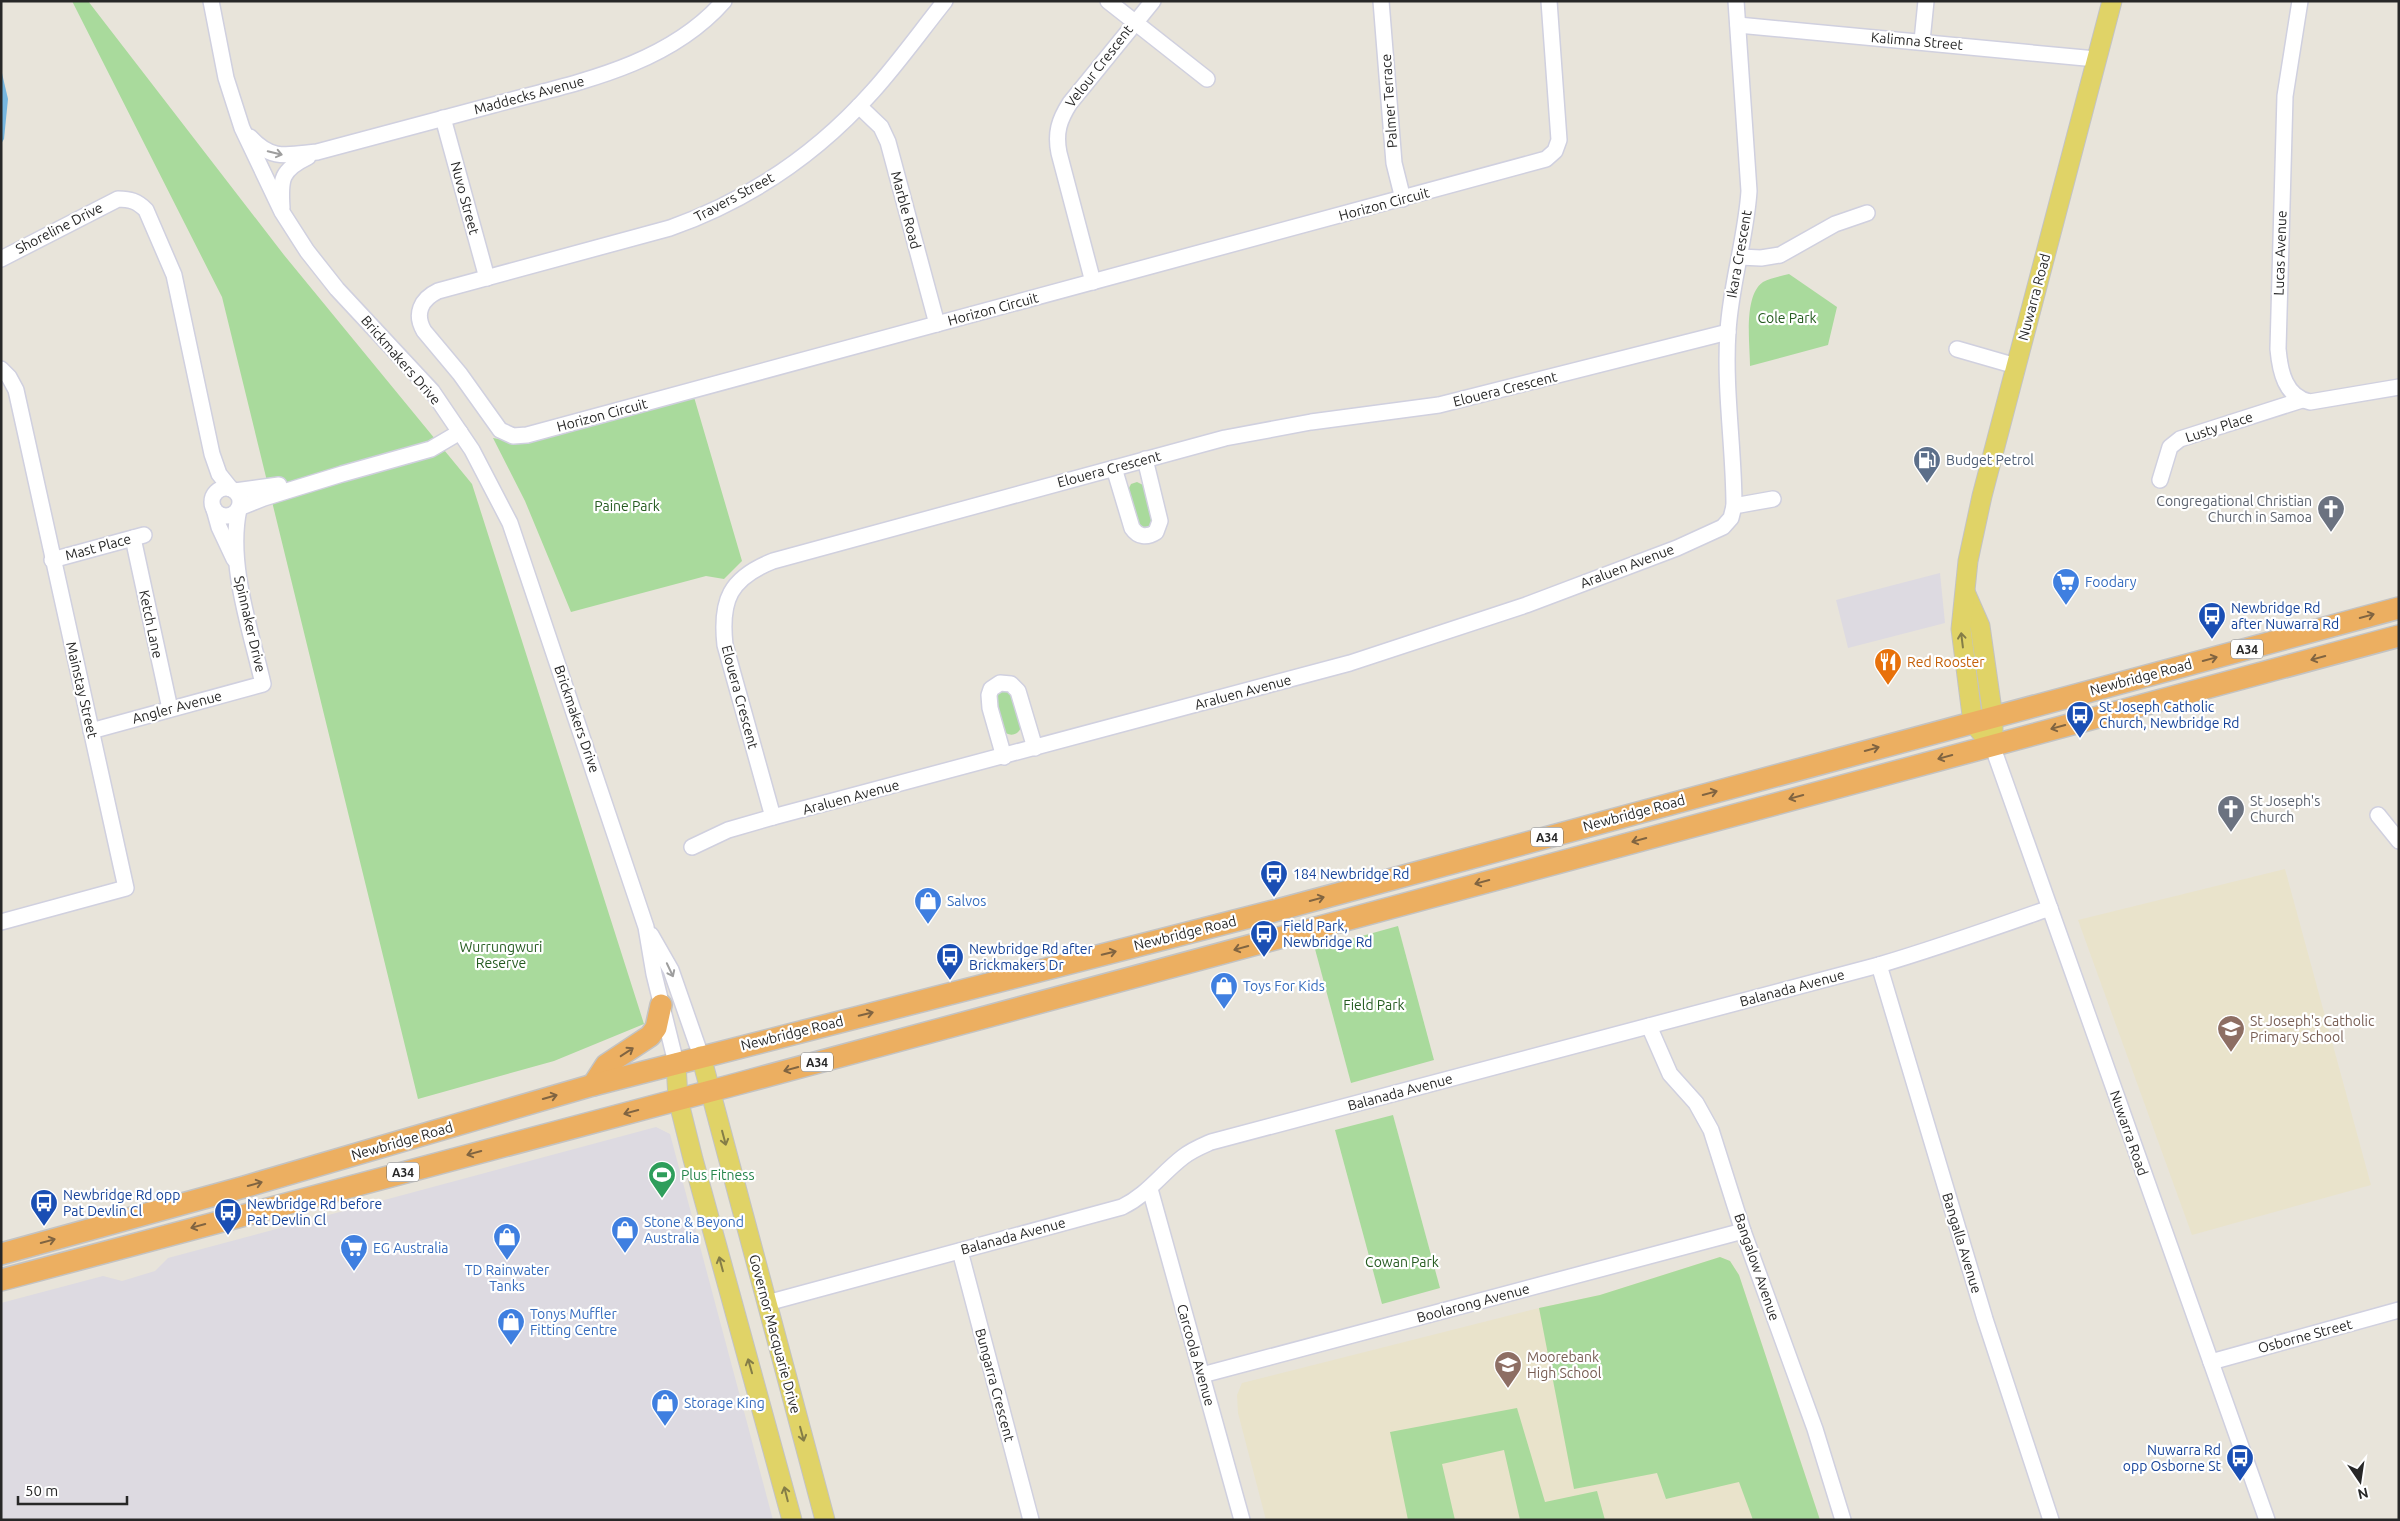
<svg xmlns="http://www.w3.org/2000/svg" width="2400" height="1521" font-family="Ubuntu,sans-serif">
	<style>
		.industrial { fill: #dddae1 }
		.education { fill: #e9e3cb }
		.green { fill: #a9da9c }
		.water { fill: #77b7e0 }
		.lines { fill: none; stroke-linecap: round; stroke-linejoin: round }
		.minor-casing { stroke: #d0d0df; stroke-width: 18 }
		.major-casing { stroke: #c3c3c3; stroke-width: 21 }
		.highway-casing { stroke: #c3c3c3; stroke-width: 24 }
		.minor { stroke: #fff; stroke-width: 15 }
		.major { stroke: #e0d367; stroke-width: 19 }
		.highway { stroke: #ecaf61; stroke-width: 21 }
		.oneway { stroke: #9e9e9e }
		.oneway2 { stroke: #806441 }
		.oneway3 { stroke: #847d47 }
		.labels { text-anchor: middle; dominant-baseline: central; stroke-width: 4.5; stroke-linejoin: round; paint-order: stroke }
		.shield { fill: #fff; stroke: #686868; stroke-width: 1 }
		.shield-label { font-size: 12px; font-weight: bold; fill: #272727 }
		.street-label { font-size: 14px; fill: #272727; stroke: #fff }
		.park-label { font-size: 14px; fill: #255b20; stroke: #fff }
		.service-label { font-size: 14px; fill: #4e5e75; stroke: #fff; text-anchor: start }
		.worship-label { font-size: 14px; fill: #5b616d; stroke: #fff; text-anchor: end }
		.shop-label { font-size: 14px; fill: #366cbe; stroke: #fff; text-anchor: start }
		.transit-label { font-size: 14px; fill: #164399; stroke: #fff; text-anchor: start }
		.food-label { font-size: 14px; fill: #c56008; stroke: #fff; text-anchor: start }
		.education-label { font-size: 14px; fill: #785e54; stroke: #fff; text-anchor: start }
		.leisure-label { font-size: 14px; fill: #27864d; stroke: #fff; text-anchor: start }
	</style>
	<rect width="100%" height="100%" fill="#e8e4da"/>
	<g class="industrial">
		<polygon points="1940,573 1945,623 1848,648 1836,600"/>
		<polygon points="656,1127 670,1134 773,1520 1,1520 1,1303 103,1276 122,1281 155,1271 168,1258"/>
	</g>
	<g class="education">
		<polygon points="2285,869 2371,1185 2192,1235 2078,920"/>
		<polygon points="1720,1257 1730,1261 1739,1275 1820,1520 1266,1520 1238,1413 1237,1395 1242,1383 1539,1308 1600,1295"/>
	</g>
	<g class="green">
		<polygon points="72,1 88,1 284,255 472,484 644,1024 554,1061 418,1099 222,297"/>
		<path d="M1789 274 1837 307 1828 345 1750 366C1750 344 1743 296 1763 282 1770 278 1781 276 1789 274Z"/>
		<polygon points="694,397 742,561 724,579 706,576 571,612 525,501 493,438 524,443"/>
		<polygon points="1137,482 1145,486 1154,519 1148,528 1138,526 1128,490 1131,484"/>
		<path d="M1000 689 1012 692C1014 702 1022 716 1021 726 1020 735 1008 738 1003 730 998 722 997 706 994 696Z"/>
		<polygon points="1398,926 1434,1060 1351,1083 1315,949"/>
		<polygon points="1393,1115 1440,1288 1382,1304 1335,1130"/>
		<polygon points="1720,1257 1730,1261 1739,1275 1820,1520 1753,1520 1739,1482 1666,1499 1657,1473 1574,1489 1539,1308 1600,1295"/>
		<polygon points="1517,1408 1545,1502 1597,1491 1605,1520 1520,1520 1504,1450 1442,1464 1455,1520 1408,1520 1390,1432"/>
	</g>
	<polygon class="water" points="1,69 8,99 4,139 1,144"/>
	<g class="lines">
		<defs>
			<g id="minor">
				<polyline points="211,1 226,78 242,128 282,212 307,251 337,289 432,391 472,450 510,523 646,927 654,974 676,1063"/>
				<path d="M945 1C921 31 899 62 873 91 817 154 749 200 670 228L438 291C421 299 414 314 424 331L460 374 500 430 513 436 527 435 1546 159 1555 151 1559 140 1549 1"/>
				<polyline points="1108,1 1207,79"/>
				<polyline points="1381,1 1394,163 1403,199"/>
				<path d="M2300 1 2285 96 2278 349C2280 371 2285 397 2310 402L2399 387"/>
				<polyline points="1738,25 2096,59"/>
				<polyline points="1922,41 1926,1"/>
				<polyline points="859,106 881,127 888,142 937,324"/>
				<polyline points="443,118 487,278"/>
				<path d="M250 137C272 161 287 155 317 152 376 136 434 121 493 105 574 83 666 67 724 1"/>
				<path d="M282 208C280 179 281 170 308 157"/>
				<polyline points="1740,257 1761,258 1780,255 1835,224 1867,213"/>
				<path d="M1 259 118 199C130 199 137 201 146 210L174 275 212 454 219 474 231 489"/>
				<path d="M1093 282 1059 153C1055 133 1059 120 1070 103L1153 1"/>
				<polyline points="1957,349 2016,366"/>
				<polyline points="1,369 9,377 16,390 126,888 1,922"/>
				<path d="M1114 468 1132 528C1138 537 1147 538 1156 532L1160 521 1145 459"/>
				<polyline points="2160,480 2170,447 2180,439 2302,400"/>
				<circle cx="226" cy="502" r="14"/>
				<polyline points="235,491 279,485"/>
				<path d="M1734 506C1734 448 1724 389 1728 331 1731 283 1746 238 1749 191L1736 1"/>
				<polyline points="239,508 264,498 342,474 431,449 460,432"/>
				<polyline points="214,509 219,527 234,559"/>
				<polyline points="133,538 170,709"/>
				<polyline points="52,560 144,535"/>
				<path d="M91 731 263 684C251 631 227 563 239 509"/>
				<polyline points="1992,745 2267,1520"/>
				<polyline points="1004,757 990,708 989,695 991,689 1000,683 1011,684 1018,691 1035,748"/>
				<polyline points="2378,815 2399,841"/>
				<path d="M773 817 725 645C720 600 730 578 773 561L1225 438 1311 422 1439 405 1728 332"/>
				<polyline points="692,847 728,830 773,817 1350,663 1526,605 1677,548 1723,527 1731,518 1734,506 1773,499"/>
				<polyline points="651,935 671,970 701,1056"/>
				<polyline points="1879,965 1985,1319 2051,1520"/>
				<polyline points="1649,1026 1670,1074 1696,1103 1711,1130 1743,1231 1815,1429 1843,1520"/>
				<polyline points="1150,1189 1242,1520"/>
				<polyline points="960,1251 1031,1520"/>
				<path d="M767 1303 1122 1207C1147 1195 1161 1174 1183 1157 1192 1150 1202 1146 1211 1142L1879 965C1937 948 1993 928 2050 908"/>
				<polyline points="2211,1362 2399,1310"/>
				<polyline points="1202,1375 1743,1231"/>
			</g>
			<g id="major">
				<polyline points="1966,594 1980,626 1993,717 1993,731"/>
				<polyline points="1992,745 1973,723 1961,629 1968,561 1982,496 2112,1"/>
				<polyline points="701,1056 825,1520"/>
				<polyline points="676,1063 678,1099 693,1159 792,1520"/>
			</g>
			<g id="highway">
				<polyline points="593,1085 606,1065 650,1036 656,1028 661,1005"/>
				<polyline points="1,1254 244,1187 593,1085 1270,912 2399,608"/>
				<polyline points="1,1280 737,1084 2399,636"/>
			</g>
		</defs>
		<use href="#minor" class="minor-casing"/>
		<use href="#major" class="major-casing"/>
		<use href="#highway" class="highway-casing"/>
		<use href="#minor" class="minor"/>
		<use href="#major" class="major"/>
		<use href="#highway" class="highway"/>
	</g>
	<defs><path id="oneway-shaft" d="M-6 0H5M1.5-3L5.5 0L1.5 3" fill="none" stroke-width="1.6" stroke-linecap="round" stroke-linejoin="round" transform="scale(1.25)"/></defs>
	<g class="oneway">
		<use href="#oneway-shaft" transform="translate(275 153) rotate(14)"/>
		<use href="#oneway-shaft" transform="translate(670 970) rotate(65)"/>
	</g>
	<g class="oneway2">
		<use href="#oneway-shaft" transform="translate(2367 616) rotate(-15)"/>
		<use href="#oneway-shaft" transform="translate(2318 658) rotate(165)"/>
		<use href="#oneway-shaft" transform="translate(2210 659) rotate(-15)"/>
		<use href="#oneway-shaft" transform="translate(2058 727) rotate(165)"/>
		<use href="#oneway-shaft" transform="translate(1872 749) rotate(-15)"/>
		<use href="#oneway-shaft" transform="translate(1945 757) rotate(165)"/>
		<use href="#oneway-shaft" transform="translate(1710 793) rotate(-15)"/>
		<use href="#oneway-shaft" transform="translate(1796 797) rotate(165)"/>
		<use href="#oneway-shaft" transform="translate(1639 840) rotate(165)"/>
		<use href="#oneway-shaft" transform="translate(1482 882) rotate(165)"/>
		<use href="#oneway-shaft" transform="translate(1317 899) rotate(-15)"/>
		<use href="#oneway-shaft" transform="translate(1241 948) rotate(165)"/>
		<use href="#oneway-shaft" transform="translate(1109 953) rotate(-14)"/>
		<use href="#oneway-shaft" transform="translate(866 1014) rotate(-14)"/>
		<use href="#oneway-shaft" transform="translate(627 1052) rotate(-33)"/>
		<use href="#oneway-shaft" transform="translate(791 1069) rotate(165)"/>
		<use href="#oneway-shaft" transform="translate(550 1097) rotate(-16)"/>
		<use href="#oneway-shaft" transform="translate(631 1112) rotate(165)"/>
		<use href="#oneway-shaft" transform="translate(474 1153) rotate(165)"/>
		<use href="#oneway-shaft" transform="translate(255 1184) rotate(-16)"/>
		<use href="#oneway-shaft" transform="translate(198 1226) rotate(165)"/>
		<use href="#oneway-shaft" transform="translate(48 1241) rotate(-15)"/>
	</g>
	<g class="oneway3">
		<use href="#oneway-shaft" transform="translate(1962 640) rotate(-97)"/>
		<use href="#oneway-shaft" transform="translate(724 1138) rotate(75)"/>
		<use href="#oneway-shaft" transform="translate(721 1264) rotate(-105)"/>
		<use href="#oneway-shaft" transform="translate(750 1366) rotate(-106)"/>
		<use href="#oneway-shaft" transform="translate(802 1434) rotate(75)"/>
		<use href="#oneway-shaft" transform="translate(786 1494) rotate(-104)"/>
	</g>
	<defs>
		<symbol id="fuel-pin" viewBox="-11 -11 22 30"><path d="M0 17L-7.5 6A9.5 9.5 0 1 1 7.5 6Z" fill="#5c6f8a" stroke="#fff"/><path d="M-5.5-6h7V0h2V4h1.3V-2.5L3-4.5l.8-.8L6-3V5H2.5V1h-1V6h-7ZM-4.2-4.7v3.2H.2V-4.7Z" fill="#fff"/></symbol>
		<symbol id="church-pin" viewBox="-11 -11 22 30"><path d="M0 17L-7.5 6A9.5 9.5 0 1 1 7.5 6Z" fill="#6b7280" stroke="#fff"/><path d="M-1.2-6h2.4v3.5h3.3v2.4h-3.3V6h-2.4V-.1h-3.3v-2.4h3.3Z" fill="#fff"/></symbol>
		<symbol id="supermarket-pin" viewBox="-11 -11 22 30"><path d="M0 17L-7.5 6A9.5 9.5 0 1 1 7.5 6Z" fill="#3f7fe0" stroke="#fff"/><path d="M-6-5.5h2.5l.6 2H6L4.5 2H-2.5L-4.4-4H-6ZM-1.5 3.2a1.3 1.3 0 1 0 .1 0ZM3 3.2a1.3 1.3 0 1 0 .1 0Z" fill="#fff"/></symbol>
		<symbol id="bus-pin" viewBox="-11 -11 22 30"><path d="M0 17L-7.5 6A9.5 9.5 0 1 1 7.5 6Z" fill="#1a4fb4" stroke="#fff"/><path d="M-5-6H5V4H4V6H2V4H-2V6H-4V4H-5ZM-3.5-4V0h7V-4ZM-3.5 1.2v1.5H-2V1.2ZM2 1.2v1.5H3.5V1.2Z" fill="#fff"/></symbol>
		<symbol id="restaurant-pin" viewBox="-11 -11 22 30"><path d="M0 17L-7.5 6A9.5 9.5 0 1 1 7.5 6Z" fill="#e8710a" stroke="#fff"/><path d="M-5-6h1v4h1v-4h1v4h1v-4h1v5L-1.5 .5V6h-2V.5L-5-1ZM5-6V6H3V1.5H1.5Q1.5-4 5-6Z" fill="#fff"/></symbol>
		<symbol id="shop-pin" viewBox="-11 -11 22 30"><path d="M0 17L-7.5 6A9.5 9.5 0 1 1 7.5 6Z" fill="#3f7fe0" stroke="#fff"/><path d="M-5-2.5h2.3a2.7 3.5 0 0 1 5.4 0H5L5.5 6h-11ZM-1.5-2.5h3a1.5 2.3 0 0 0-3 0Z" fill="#fff"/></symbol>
		<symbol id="school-pin" viewBox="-11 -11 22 30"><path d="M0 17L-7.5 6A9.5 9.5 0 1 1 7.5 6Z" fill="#8d6e63" stroke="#fff"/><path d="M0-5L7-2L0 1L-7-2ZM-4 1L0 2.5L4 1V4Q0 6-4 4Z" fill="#fff"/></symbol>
		<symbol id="stadium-pin" viewBox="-11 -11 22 30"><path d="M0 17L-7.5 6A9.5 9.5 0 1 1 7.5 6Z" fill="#2e9e5b" stroke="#fff"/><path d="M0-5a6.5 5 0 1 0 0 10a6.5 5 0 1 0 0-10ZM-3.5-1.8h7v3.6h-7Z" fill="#fff"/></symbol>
	</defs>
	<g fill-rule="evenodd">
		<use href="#fuel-pin" x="1911" y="444" width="32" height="43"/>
		<use href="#church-pin" x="2315" y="493" width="32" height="43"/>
		<use href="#supermarket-pin" x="2050" y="566" width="32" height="43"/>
		<use href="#bus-pin" x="2196" y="600" width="32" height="43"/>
		<use href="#restaurant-pin" x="1872" y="646" width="32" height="43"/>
		<use href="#bus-pin" x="2064" y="699" width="32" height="43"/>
		<use href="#church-pin" x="2215" y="793" width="32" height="43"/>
		<use href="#bus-pin" x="1258" y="858" width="32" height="43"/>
		<use href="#shop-pin" x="912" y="885" width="32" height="43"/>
		<use href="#bus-pin" x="1248" y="918" width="32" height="43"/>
		<use href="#bus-pin" x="934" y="941" width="32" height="43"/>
		<use href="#shop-pin" x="1208" y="970" width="32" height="43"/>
		<use href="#school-pin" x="2215" y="1013" width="32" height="43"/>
		<use href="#stadium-pin" x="646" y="1159" width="32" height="43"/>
		<use href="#bus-pin" x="28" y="1187" width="32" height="43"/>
		<use href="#bus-pin" x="212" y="1196" width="32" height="43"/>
		<use href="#shop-pin" x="609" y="1214" width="32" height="43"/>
		<use href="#shop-pin" x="491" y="1221" width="32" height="43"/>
		<use href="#supermarket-pin" x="338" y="1232" width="32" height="43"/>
		<use href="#shop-pin" x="495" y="1306" width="32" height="43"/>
		<use href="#school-pin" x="1492" y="1349" width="32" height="43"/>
		<use href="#shop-pin" x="649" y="1387" width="32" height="43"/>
		<use href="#bus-pin" x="2224" y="1442" width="32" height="43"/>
	</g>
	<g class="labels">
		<g class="shield">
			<rect x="2231" y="639.5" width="32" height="19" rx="4"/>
			<rect x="1531" y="827.5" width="32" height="19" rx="4"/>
			<rect x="801" y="1052.5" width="32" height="19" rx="4"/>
			<rect x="387" y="1162.5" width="32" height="19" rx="4"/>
		</g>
		<g class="shield-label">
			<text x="2247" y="649">A34</text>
			<text x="1547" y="837">A34</text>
			<text x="817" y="1062">A34</text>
			<text x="403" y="1172">A34</text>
		</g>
		<g class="street-label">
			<text transform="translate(1917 41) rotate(5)">Kalimna Street</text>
			<text transform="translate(1099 66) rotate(-52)">Velour Crescent</text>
			<text transform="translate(529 95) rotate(-15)">Maddecks Avenue</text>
			<text transform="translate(1389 101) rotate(-94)">Palmer Terrace</text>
			<text transform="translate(734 197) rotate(-28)">Travers Street</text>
			<text transform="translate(465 198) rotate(75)">Nuvo Street</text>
			<text transform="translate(1384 204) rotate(-15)">Horizon Circuit</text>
			<text transform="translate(906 210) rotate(75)">Marble Road</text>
			<text transform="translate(59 228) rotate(-27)">Shoreline Drive</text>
			<text transform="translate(2280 253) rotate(-88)">Lucas Avenue</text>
			<text transform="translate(1739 254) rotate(-80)">Ikara Crescent</text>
			<text transform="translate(2034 297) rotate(-75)">Nuwarra Road</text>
			<text transform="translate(993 309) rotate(-15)">Horizon Circuit</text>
			<text transform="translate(401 360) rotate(49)">Brickmakers Drive</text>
			<text transform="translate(1505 389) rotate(-14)">Elouera Crescent</text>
			<text transform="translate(602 415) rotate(-15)">Horizon Circuit</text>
			<text transform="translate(2219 427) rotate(-18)">Lusty Place</text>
			<text transform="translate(1109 469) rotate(-15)">Elouera Crescent</text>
			<text transform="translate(98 547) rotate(-15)">Mast Place</text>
			<text transform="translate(1627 566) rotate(-21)">Araluen Avenue</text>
			<text transform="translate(151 624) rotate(78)">Ketch Lane</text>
			<text transform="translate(250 624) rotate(77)">Spinnaker Drive</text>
			<text transform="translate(2141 677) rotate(-15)">Newbridge Road</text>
			<text transform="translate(82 690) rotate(77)">Mainstay Street</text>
			<text transform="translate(1243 692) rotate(-15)">Araluen Avenue</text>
			<text transform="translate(740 697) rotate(75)">Elouera Crescent</text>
			<text transform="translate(177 707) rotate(-15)">Angler Avenue</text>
			<text transform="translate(577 719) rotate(71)">Brickmakers Drive</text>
			<text transform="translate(851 797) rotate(-15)">Araluen Avenue</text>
			<text transform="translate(1634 813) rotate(-15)">Newbridge Road</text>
			<text transform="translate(1185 933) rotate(-14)">Newbridge Road</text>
			<text transform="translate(1792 988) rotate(-15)">Balanada Avenue</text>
			<text transform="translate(792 1033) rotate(-14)">Newbridge Road</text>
			<text transform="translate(1400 1092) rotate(-15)">Balanada Avenue</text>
			<text transform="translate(2129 1133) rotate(71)">Nuwarra Road</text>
			<text transform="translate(402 1141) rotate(-16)">Newbridge Road</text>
			<text transform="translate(1013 1236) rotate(-15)">Balanada Avenue</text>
			<text transform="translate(1962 1243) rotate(73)">Bangalla Avenue</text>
			<text transform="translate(1757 1267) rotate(71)">Bangalow Avenue</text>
			<text transform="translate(1473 1303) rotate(-15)">Boolarong Avenue</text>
			<text transform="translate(775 1334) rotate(75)">Governor Macquarie Drive</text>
			<text transform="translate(2305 1336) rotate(-15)">Osborne Street</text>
			<text transform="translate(1196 1355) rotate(74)">Carcoola Avenue</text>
			<text transform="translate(995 1385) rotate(75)">Bungarra Crescent</text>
		</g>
		<g class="park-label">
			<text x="1787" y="318">Cole Park</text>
			<text x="627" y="506">Paine Park</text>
			<text x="501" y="947">Wurrungwuri<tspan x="501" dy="16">Reserve</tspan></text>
			<text x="1374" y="1005">Field Park</text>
			<text x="1402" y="1262">Cowan Park</text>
		</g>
		<g class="service-label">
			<text x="1946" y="460">Budget Petrol</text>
		</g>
		<g class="worship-label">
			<text x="2312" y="501">Congregational Christian<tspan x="2312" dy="16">Church in Samoa</tspan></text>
			<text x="2250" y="801" text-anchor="start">St Joseph's<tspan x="2250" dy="16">Church</tspan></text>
		</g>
		<g class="shop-label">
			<text x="2085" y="582">Foodary</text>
			<text x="947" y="901">Salvos</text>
			<text x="1243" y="986">Toys For Kids</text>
			<text x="644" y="1222">Stone &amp; Beyond<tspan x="644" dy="16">Australia</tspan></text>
			<text x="373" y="1248">EG Australia</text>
			<text x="507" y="1270" text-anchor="middle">TD Rainwater<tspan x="507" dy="16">Tanks</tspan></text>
			<text x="530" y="1314">Tonys Muffler<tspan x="530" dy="16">Fitting Centre</tspan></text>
			<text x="684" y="1403">Storage King</text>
		</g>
		<g class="transit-label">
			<text x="2231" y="608">Newbridge Rd<tspan x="2231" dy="16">after Nuwarra Rd</tspan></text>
			<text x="2099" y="707">St Joseph Catholic<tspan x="2099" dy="16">Church, Newbridge Rd</tspan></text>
			<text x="1293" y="874">184 Newbridge Rd</text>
			<text x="1283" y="926">Field Park,<tspan x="1283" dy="16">Newbridge Rd</tspan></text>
			<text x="969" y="949">Newbridge Rd after<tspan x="969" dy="16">Brickmakers Dr</tspan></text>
			<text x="63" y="1195">Newbridge Rd opp<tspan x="63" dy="16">Pat Devlin Cl</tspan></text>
			<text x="247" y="1204">Newbridge Rd before<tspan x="247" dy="16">Pat Devlin Cl</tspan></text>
			<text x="2221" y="1450" text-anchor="end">Nuwarra Rd<tspan x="2221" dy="16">opp Osborne St</tspan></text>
		</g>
		<g class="food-label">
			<text x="1907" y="662">Red Rooster</text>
		</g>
		<g class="education-label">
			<text x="2250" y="1021">St Joseph's Catholic<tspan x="2250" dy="16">Primary School</tspan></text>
			<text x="1527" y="1357">Moorebank<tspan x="1527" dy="16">High School</tspan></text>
		</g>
		<g class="leisure-label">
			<text x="681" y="1175">Plus Fitness</text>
		</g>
	</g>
	<rect width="2400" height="1521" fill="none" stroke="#272727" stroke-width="5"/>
	<g transform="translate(2360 1481) rotate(167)" stroke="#ffffff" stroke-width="4" paint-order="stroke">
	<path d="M0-4L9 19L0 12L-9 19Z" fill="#272727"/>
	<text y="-8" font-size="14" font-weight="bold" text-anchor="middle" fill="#272727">N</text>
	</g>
	<path d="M18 1496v8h109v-8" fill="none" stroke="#272727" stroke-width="2.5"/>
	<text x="25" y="1496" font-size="15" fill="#272727" stroke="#ffffff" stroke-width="4" paint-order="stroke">50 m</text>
</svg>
